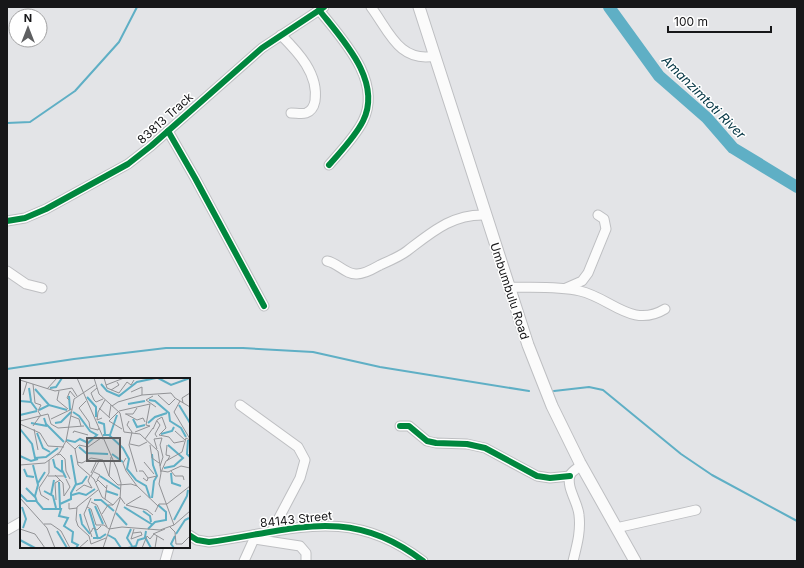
<svg xmlns="http://www.w3.org/2000/svg" width="804" height="568" font-family="Inter,sans-serif">
	<style>
		.lines { fill: none; stroke-linecap: round; stroke-linejoin: round }
		.stream { stroke: #5fafc5; stroke-width: 2 }
		.river { stroke: #5fafc5; stroke-width: 12 }
		.minor-casing { stroke: #bebfc2; stroke-width: 11 }
		.major-casing { stroke: #bebfc2; stroke-width: 13 }
		.minor { stroke: #fbfbfb; stroke-width: 9 }
		.major { stroke: #fbfbfb; stroke-width: 11 }
		.cycleway-casing { stroke: #fff; stroke-width: 8 }
		.cycleway { stroke: #00873e; stroke-width: 6 }
		.labels { text-anchor: middle; dominant-baseline: central; stroke-width: 3; stroke-linejoin: round; paint-order: stroke }
		.street-label { font-size: 12px; fill: #171719; stroke: #fff }
		.water-label { font-size: 13px; font-style: italic; fill: #023442; stroke: #fff }
		.inset-river { fill: none; stroke: #5fafc5; stroke-width: 2 }
		.inset-road { fill: none; stroke: #919295; stroke-width: 1 }
		.view { fill: #5e5f61; fill-opacity: 0.15; stroke: #5e5f61; stroke-width: 2 }
		.inset-edge { fill: none; stroke: #171719; stroke-width: 2 }
	</style>
	<rect width="100%" height="100%" fill="#e3e4e7"/>
	<g class="lines">
		<g class="stream">
			<polyline points="7,123 30,122 75,91 119,42 137,7"/>
			<polyline points="7,369 74,359 166,348 243,348 313,352 380,367 529,391"/>
			<polyline points="554,391 589,387 603,390 681,454 712,475 797,521"/>
		</g>
		<polyline class="river" points="609,7 659,76 707,118 733,148 797,187"/>
		<defs>
			<g id="minor">
				<path d="M371 7C389 31 399 63 435 56"/>
				<path d="M319 10C342 39 383 81 363 121 355 137 341 151 329 165"/>
				<path d="M281 35C298 52 319 74 315 101 314 106 312 111 306 113 302 114 296 113 291 113"/>
				<polyline points="168,131 195,178 264,306"/>
				<polyline points="7,221 25,218 46,209 128,164 151,146 262,48 324,7"/>
				<path d="M327 261C338 263 346 275 357 274 365 274 373 269 380 265 389 261 399 257 407 251 432 232 452 214 485 215"/>
				<polyline points="7,271 26,284 42,288"/>
				<path d="M509 287C532 288 557 286 580 291 611 298 632 329 665 309"/>
				<polyline points="566,288 582,281 588,273 606,229 604,219 598,215"/>
				<polyline points="240,405 298,447 305,460 300,478 272,531"/>
				<polyline points="400,426 409,426 427,441 436,443 467,444 485,448 537,476 550,478 570,476"/>
				<polyline points="616,528 696,510"/>
				<polyline points="7,530 21,522"/>
				<path d="M189 535 197 540 209 542C292 531 349 504 423 561"/>
				<polyline points="253,535 254,539 300,546 306,553 306,561"/>
				<polyline points="165,561 169,547"/>
				<polyline points="244,561 254,539"/>
				<path d="M573 561C577 545 581 531 579 515 578 502 566 488 570 475 572 471 578 468 581 465"/>
			</g>
			<polyline id="major" points="419,7 528,345 552,406 580,463 635,561"/>
		</defs>
		<use href="#minor" class="minor-casing"/>
		<use href="#major" class="major-casing"/>
		<use href="#minor" class="minor"/>
		<use href="#major" class="major"/>
		<defs>
			<g id="cycleway">
				<path d="M319 10C342 39 383 81 363 121 355 137 341 151 329 165"/>
				<polyline points="168,131 195,178 264,306"/>
				<polyline points="7,221 25,218 46,209 128,164 151,146 262,48 324,7"/>
				<polyline points="400,426 409,426 427,441 436,443 467,444 485,448 537,476 550,478 570,476"/>
				<path d="M189 535 197 540 209 542C292 531 349 504 423 561"/>
			</g>
		</defs>
		<use href="#cycleway" class="cycleway-casing"/>
		<use href="#cycleway" class="cycleway"/>
	</g>
	<g class="labels">
		<g class="street-label">
			<text transform="translate(165 118) rotate(-42)">83813 Track</text>
			<text transform="translate(510 291) rotate(72)">Umbumbulu Road</text>
			<text transform="translate(296 519) rotate(-6)">84143 Street</text>
		</g>
		<g class="water-label">
			<text transform="translate(704 97) rotate(45)">Amanzimtoti River</text>
		</g>
	</g>
	<g transform="translate(20 378)">
		<rect width="170" height="170" fill="#e3e4e7"/>
		<path class="inset-river" d="M138 0 151 7 170 0M81 6 87 13 99 18 117 4 136 0M9 10 11 23M30 10 36 9 42 0M15 11 29 27M49 18 50 32M67 19 76 29V39M129 22 135 23 149 35 150 43 161 50 166 59M0 23 11 24 17 32M108 26 125 23M159 27 170 45M19 32 29 27 47 32M0 37 17 33M24 40 26 46 44 64M113 41 117 49 125 47M78 44 84 46 85 56M11 45 27 48M35 45 41 44 51 34M128 45 135 39 147 35M0 51 12 66 15 80 26 79 38 70M17 55 23 70 30 74M141 56 152 53 154 49M83 57H89L103 70 109 81 107 91 116 102 126 108 130 120M90 57 97 37M46 62 55 64 60 61 68 65 77 57 70 53 59 38 53 34M168 62 167 76 170 79M59 69 66 75 88 76M92 76 103 84M0 78 11 83 18 81M33 81 35 89 42 94M42 82V92L46 100M13 87 18 107 15 118 17 124 23 131H41L39 138 48 140 44 148 53 154 52 164 58 167 56 170M144 90 154 88 163 80 148 67M4 91 7 98 14 99M151 95 152 105 161 108M80 98 100 111M39 104 40 130M18 105 25 94M55 107 62 105 67 98M6 110 15 119M24 113 33 118 36 130M86 113 98 117M0 116 7 123H16M31 117 34 102M52 117 59 115 66 117 75 111M132 120 134 103 137 98 133 87 132 76M74 122H81L94 133M40 126 51 121V115L56 106 51 77M75 128 83 146M2 129 6 141 3 150M104 129 133 147M69 131 78 161M123 133 130 138 131 144M96 135 107 147M60 136 62 146 70 156M154 142 167 118 168 112M111 151 107 160 112 168M128 151 135 144 146 142V134L138 127M37 153 47 170M126 153 125 159 131 170M156 156 165 142 169 140M88 157 95 161 101 170M73 160H80L86 156M0 162 15 170M108 170 116 168 118 162 125 160M154 170 151 166 155 158"/>
		<path class="inset-road" d="M57 0 97 91 101 105 100 121 83 170M74 0 79 16 100 35 104 54 120 56 138 73 141 95 139 106 154 147M84 0 87 10 99 15 107 4 111 7 114 2M0 2 35 13 52 10 57 18M13 6 15 25 21 27 18 33 21 38M86 7 104 0M77 10 71 15 74 22 76 24 83 21M27 11 37 0M91 12 99 7 97 4M39 13 37 22 48 31M111 14 122 9V17M3 17 7 4M138 17 149 27 155 21M133 18 126 22 136 29M49 22 47 20 50 13 55 19M66 23 59 30 69 44 70 50 78 52 79 50M160 23 154 34 170 61M163 25 162 20 170 15M92 28 98 24 122 17 151 15 155 20 170 29M79 30 90 40M99 33 130 26 126 47M99 33 89 43 102 51M105 36H113L117 30M106 36 117 42 123 40 125 44M51 38 59 41 61 48M89 39 91 27M82 40 77 42 78 34 85 22M31 41 52 31M0 43 28 36 31 46 38 50 64 48M109 43 107 47 112 54 109 67 117 94M137 43 140 47 135 56 137 59M0 46 20 55 28 68 44 69M13 48 20 38M14 51 18 72M133 51 137 42 142 39 146 50 139 57 149 59 154 65 164 63M155 53 165 62M115 54 130 48 126 47M53 55 54 53 68 57M125 61 133 50M46 63 55 71 58 87 74 101 82 119 93 127 100 119 105 126M110 66 119 68 127 64M130 67 132 80 139 85M147 67 146 77 150 78 147 83M55 71 59 67 68 69 81 60 83 61M137 71 134 61 142 60M37 77 40 76 45 81 46 93 50 101M106 80 103 85 106 93 117 108M57 84 62 85 71 80 83 82 89 98 91 79M124 84 134 96M0 87 25 85 40 74 46 63 54 21 75 7M140 88 143 79 140 67 142 60M119 93H123L128 100M142 93 148 94 161 88 170 90M151 93 155 98H163L164 102M74 94 80 97 77 102M141 94 146 83 162 74 166 60 170 62M71 95 77 82M35 97 43 105 44 118 50 109 46 101M28 98H44M71 98 79 83 78 82M89 98 98 107 111 106 117 108 138 128M123 100 127 103 128 100 137 98M76 104 78 102 86 110M78 112 57 129 56 142 58 148 69 158 71 166 86 160M56 113 64 107 72 110 68 103 70 98M0 120 27 150 35 170M71 120 64 136 72 159M85 121 87 107M29 122 21 117 19 110 29 95V82M36 122 35 105 40 102M71 124 77 127 87 149M49 125V131L57 130M147 126 170 108M106 127 127 132 133 137M106 127 121 118M67 129 71 131 76 147H84L89 151M135 134 139 126H147M82 136 88 127H93M24 146H31L41 153 50 170M150 149 155 154 156 166H162L170 158M0 151 15 156 25 170M89 151 102 149 140 152 154 147 170 133M71 154 73 150 77 152 81 148M113 155 121 154 122 157 111 161 114 151M133 156 145 151M59 170 68 162M122 170 127 158 130 161 134 156 144 162M135 170 137 158"/>
		<path class="view" d="M67 60H100V83H67Z"/>
		<rect width="170" height="170" class="inset-edge"/>
	</g>
	<rect width="804" height="568" fill="none" stroke="#171719" stroke-width="16"/>
	<g transform="translate(28 28)"><circle r="19" fill="#ffffff" stroke="#a2a2a3"/>
	<path d="M0-3L7 15L0 10L-7 15Z" fill="#5e5f61"/>
	<text y="-6" font-size="11" font-weight="bold" text-anchor="middle" fill="#171719">N</text>
	</g>
	<path d="M668 26v6h103v-6" fill="none" stroke="#171719" stroke-width="2"/>
	<text x="674" y="26" font-size="12" fill="#171719" stroke="#ffffff" stroke-width="3" paint-order="stroke">100 m</text>
</svg>
